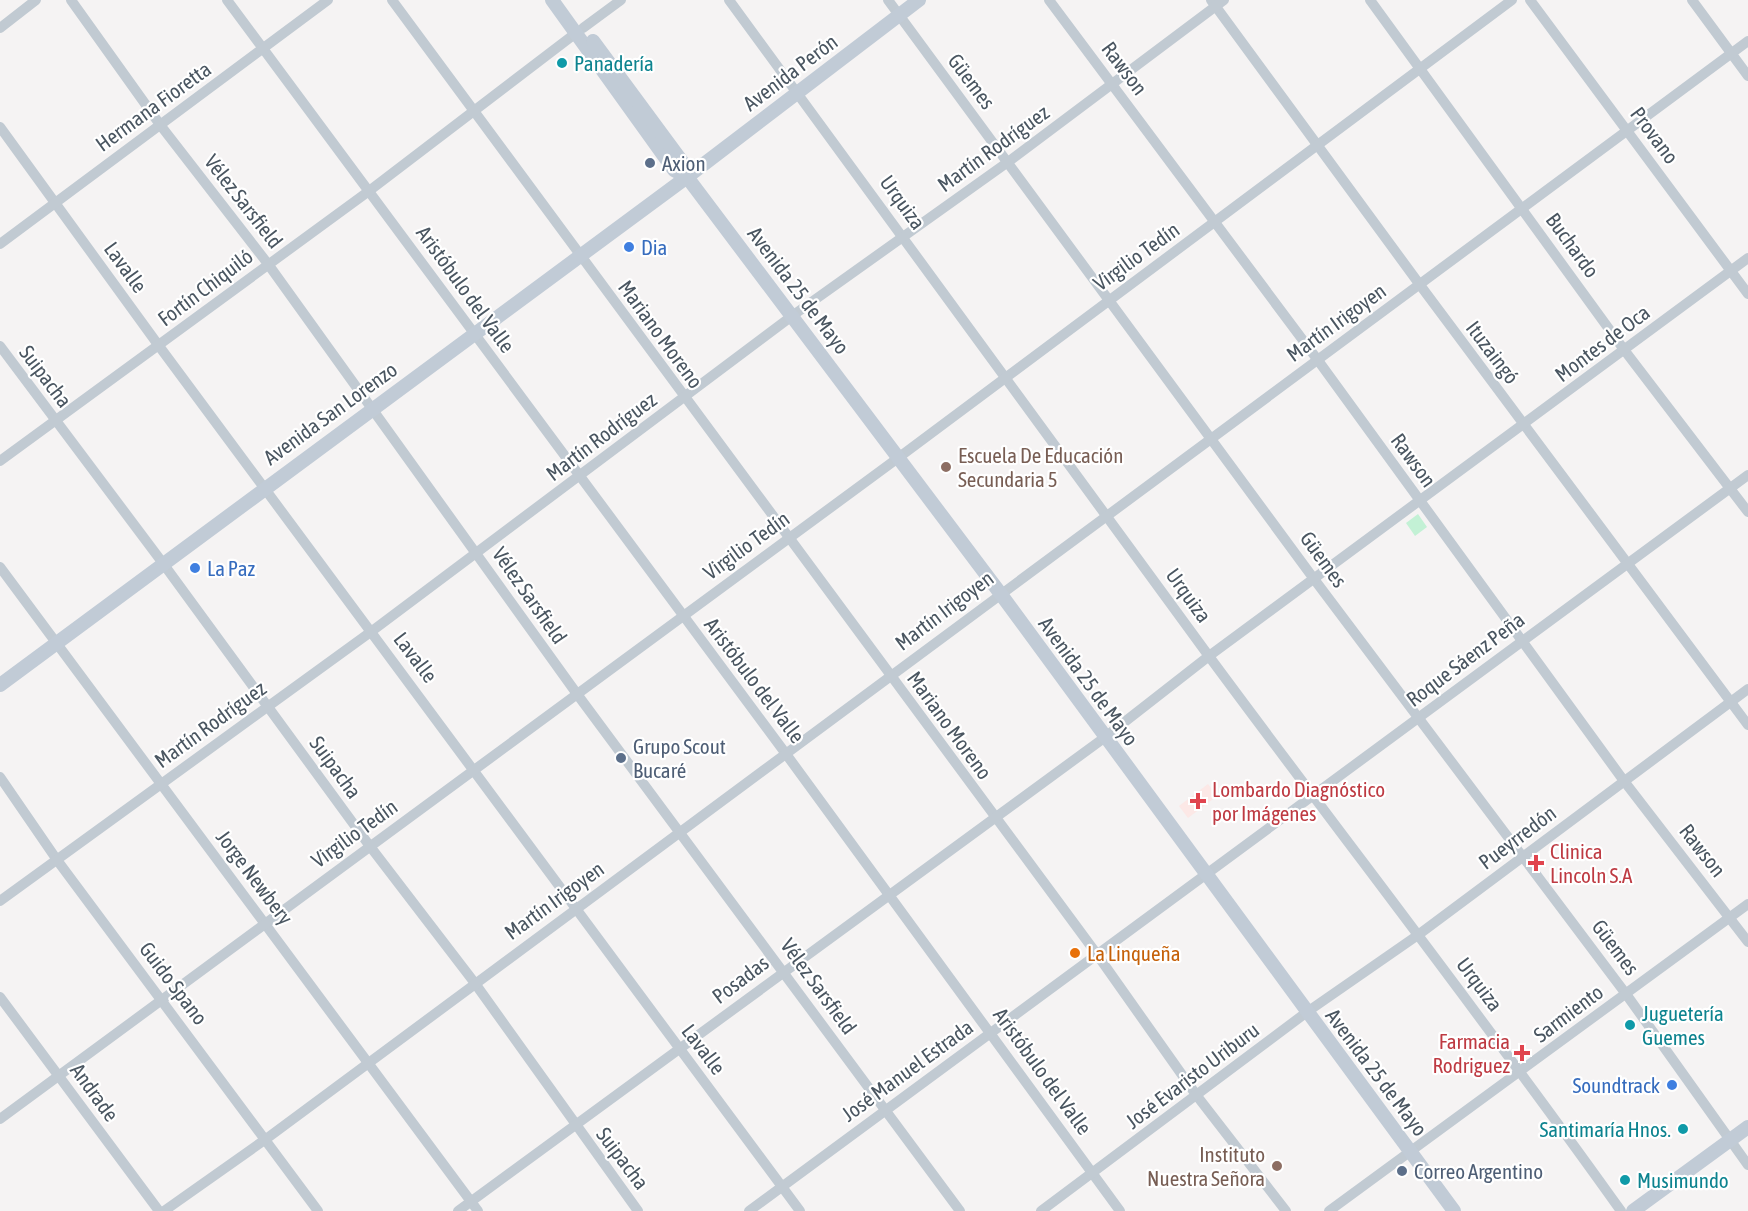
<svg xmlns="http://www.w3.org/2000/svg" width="1748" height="1211" font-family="'Asap Condensed',sans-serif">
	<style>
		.medical { fill: #fce8e6 }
		.green { fill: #c3f1d5 }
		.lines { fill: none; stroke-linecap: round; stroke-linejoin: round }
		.street { stroke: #c1cad2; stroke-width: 10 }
		.secondary { stroke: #c1cbd6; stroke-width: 14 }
		.culture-dot { fill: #0f9aa8; stroke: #fff; stroke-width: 2 }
		.service-dot { fill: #5c6f8a; stroke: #fff; stroke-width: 2 }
		.shop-dot { fill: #3f7fe0; stroke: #fff; stroke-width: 2 }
		.education-dot { fill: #8d6e63; stroke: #fff; stroke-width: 2 }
		.health-dot { fill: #e0444e; stroke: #fff; stroke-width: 2 }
		.food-dot { fill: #e8710a; stroke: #fff; stroke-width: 2 }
		.labels { text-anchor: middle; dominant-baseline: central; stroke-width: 4.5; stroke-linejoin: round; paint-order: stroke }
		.culture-label { font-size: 21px; fill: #0d838f; stroke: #fff; text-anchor: start }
		.street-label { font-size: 21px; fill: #4a5661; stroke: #fff }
		.service-label { font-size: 21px; fill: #4e5e75; stroke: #fff; text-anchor: start }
		.shop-label { font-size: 21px; fill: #366cbe; stroke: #fff; text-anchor: start }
		.education-label { font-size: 21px; fill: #785e54; stroke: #fff; text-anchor: start }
		.health-label { font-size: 21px; fill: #be3a42; stroke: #fff; text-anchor: start }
		.food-label { font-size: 21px; fill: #c56008; stroke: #fff; text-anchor: start }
	</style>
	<rect width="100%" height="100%" fill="#f5f3f3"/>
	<polygon class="medical" points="1208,784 1217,796 1188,818 1179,806"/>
	<polygon class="green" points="1418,514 1427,527 1415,536 1406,523"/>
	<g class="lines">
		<g class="street">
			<polyline points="71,0 161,126 268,264 577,694 960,1211"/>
			<polyline points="227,0 786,754 1120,1211"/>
			<polyline points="392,0 1096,953 1197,1096 1286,1211"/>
			<path d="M729 0C890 219 1049 440 1211 659 1347 843 1488 1024 1621 1211"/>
			<polyline points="888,0 1314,579 1626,994 1748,1165"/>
			<polyline points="1049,0 1317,359 1624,781 1748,942"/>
			<polyline points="1211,0 1420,285 1748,725"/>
			<polyline points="1370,0 1625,351 1748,512"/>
			<polyline points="1530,0 1748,294"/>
			<polyline points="1692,0 1748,76"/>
			<polyline points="0,28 36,0"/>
			<polyline points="583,28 621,0"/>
			<polyline points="0,127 159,346 800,1211"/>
			<polyline points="0,244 328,0"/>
			<polyline points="0,346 162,562 369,845 474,982 638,1211"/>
			<polyline points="0,461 369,191 576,33"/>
			<polyline points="0,567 478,1211"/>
			<polyline points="0,777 57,860 318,1211"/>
			<polyline points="0,901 372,631 792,316 1008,162 1224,0"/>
			<polyline points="0,997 159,1211"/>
			<polyline points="0,1119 898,458 1512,0"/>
			<polyline points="164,1211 266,1139 1748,41"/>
			<polyline points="458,1211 1104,738 1209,656 1748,258"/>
			<polyline points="749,1211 1748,475"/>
			<polyline points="1041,1211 1307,1012 1418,935 1748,689"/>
			<polyline points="1329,1211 1748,904"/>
		</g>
		<g class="secondary">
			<polyline points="552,0 674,170 687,177 1000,593 1454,1211"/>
			<polyline points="593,41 683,163 687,177"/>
			<polyline points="0,685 687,177 919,0"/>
			<polyline points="1633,1211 1748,1127"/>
		</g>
	</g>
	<g class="culture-dot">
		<circle cx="562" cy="63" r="6"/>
		<circle cx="1630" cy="1025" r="6"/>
		<circle cx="1683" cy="1129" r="6"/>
		<circle cx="1625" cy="1180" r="6"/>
	</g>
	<g class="service-dot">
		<circle cx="650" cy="163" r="6"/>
		<circle cx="621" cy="758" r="6"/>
		<circle cx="1402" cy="1171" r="6"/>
	</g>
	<g class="shop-dot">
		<circle cx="629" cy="247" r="6"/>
		<circle cx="195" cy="568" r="6"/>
		<circle cx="1672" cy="1085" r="6"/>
	</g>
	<g class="education-dot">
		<circle cx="946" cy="467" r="6"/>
		<circle cx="1277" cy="1166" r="6"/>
	</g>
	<g class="health-dot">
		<path d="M1195 792h6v6h6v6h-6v6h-6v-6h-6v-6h6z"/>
		<path d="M1533 854h6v6h6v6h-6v6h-6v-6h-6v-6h6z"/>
		<path d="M1519 1044h6v6h6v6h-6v6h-6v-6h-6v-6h6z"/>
	</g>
	<circle class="food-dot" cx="1075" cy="953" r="6"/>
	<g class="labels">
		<g class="culture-label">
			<text x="574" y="63">Panadería</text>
			<text x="1642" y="1013">Juguetería<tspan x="1642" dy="24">Guemes</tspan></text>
			<text x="1671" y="1129" text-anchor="end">Santimaría Hnos.</text>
			<text x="1637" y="1180">Musimundo</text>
		</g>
		<g class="street-label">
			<text transform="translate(1125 68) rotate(53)">Rawson</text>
			<text transform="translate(790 72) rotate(-37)">Avenida Perón</text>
			<text transform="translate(972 81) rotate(53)">Güemes</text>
			<text transform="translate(153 106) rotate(-36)">Hermana Fioretta</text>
			<text transform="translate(1655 135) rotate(53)">Provano</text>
			<text transform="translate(993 148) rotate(-36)">Martín Rodríguez</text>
			<text transform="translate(244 201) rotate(52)">Vélez Sarsfield</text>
			<text transform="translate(903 202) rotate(54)">Urquiza</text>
			<text transform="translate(1573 245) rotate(54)">Buchardo</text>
			<text transform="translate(1136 256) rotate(-36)">Virgilio Tedín</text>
			<text transform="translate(126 267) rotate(54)">Lavalle</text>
			<text transform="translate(205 287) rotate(-37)">Fortín Chiquiló</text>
			<text transform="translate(466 289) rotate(54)">Aristóbulo del Valle</text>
			<text transform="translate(799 290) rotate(53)">Avenida 25 de Mayo</text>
			<text transform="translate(1336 322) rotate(-36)">Martín Irigoyen</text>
			<text transform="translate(661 334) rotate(54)">Mariano Moreno</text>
			<text transform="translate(1602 343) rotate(-37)">Montes de Oca</text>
			<text transform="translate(1493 352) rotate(53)">Ituzaingó</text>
			<text transform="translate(46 376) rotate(53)">Suipacha</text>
			<text transform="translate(330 413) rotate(-36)">Avenida San Lorenzo</text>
			<text transform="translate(601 436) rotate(-37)">Martín Rodríguez</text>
			<text transform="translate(1414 460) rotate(54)">Rawson</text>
			<text transform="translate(746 545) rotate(-36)">Virgilio Tedín</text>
			<text transform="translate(1324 559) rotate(54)">Güemes</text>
			<text transform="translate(530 595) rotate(55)">Vélez Sarsfield</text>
			<text transform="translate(1189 595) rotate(54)">Urquiza</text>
			<text transform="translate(944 610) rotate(-37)">Martín Irigoyen</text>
			<text transform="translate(416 657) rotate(53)">Lavalle</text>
			<text transform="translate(1465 659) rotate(-37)">Roque Sáenz Peña</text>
			<text transform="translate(755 680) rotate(53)">Aristóbulo del Valle</text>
			<text transform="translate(1089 681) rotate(54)">Avenida 25 de Mayo</text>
			<text transform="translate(210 724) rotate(-36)">Martín Rodríguez</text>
			<text transform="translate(950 725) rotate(54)">Mariano Moreno</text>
			<text transform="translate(336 767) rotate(54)">Suipacha</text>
			<text transform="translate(354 833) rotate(-36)">Virgilio Tedín</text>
			<text transform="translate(1517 837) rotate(-37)">Pueyrredón</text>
			<text transform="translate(1703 850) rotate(52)">Rawson</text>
			<text transform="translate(255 877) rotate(53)">Jorge Newbery</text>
			<text transform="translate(554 900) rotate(-36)">Martín Irigoyen</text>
			<text transform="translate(1616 947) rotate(53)">Güemes</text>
			<text transform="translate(740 979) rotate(-37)">Posadas</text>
			<text transform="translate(174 983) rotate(53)">Guido Spano</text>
			<text transform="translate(1480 984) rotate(53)">Urquiza</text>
			<text transform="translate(819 986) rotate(54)">Vélez Sarsfield</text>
			<text transform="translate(1568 1013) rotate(-37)">Sarmiento</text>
			<text transform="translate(704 1049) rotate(53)">Lavalle</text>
			<text transform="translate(907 1070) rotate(-36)">José Manuel Estrada</text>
			<text transform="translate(1043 1071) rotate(54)">Aristóbulo del Valle</text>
			<text transform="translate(1377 1072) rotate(53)">Avenida 25 de Mayo</text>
			<text transform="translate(1192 1075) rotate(-37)">José Evaristo Uriburu</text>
			<text transform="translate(95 1092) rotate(54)">Andrade</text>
			<text transform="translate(623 1158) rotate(53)">Suipacha</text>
		</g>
		<g class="service-label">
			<text x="662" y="163">Axion</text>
			<text x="633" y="746">Grupo Scout<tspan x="633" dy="24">Bucaré</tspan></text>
			<text x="1414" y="1171">Correo Argentino</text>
		</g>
		<g class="shop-label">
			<text x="641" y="247">Dia</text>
			<text x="207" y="568">La Paz</text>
			<text x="1660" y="1085" text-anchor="end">Soundtrack</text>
		</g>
		<g class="education-label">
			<text x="958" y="455">Escuela De Educación<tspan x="958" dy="24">Secundaria 5</tspan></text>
			<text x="1265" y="1154" text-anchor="end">Instituto<tspan x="1265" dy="24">Nuestra Señora</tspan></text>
		</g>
		<g class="health-label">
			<text x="1212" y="789">Lombardo Diagnóstico<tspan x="1212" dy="24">por Imágenes</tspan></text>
			<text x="1550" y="851">Clinica<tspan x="1550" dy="24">Lincoln S.A</tspan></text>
			<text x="1510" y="1041" text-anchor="end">Farmacia<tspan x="1510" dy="24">Rodriguez</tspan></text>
		</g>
		<g class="food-label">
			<text x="1087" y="953">La Linqueña</text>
		</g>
	</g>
</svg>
